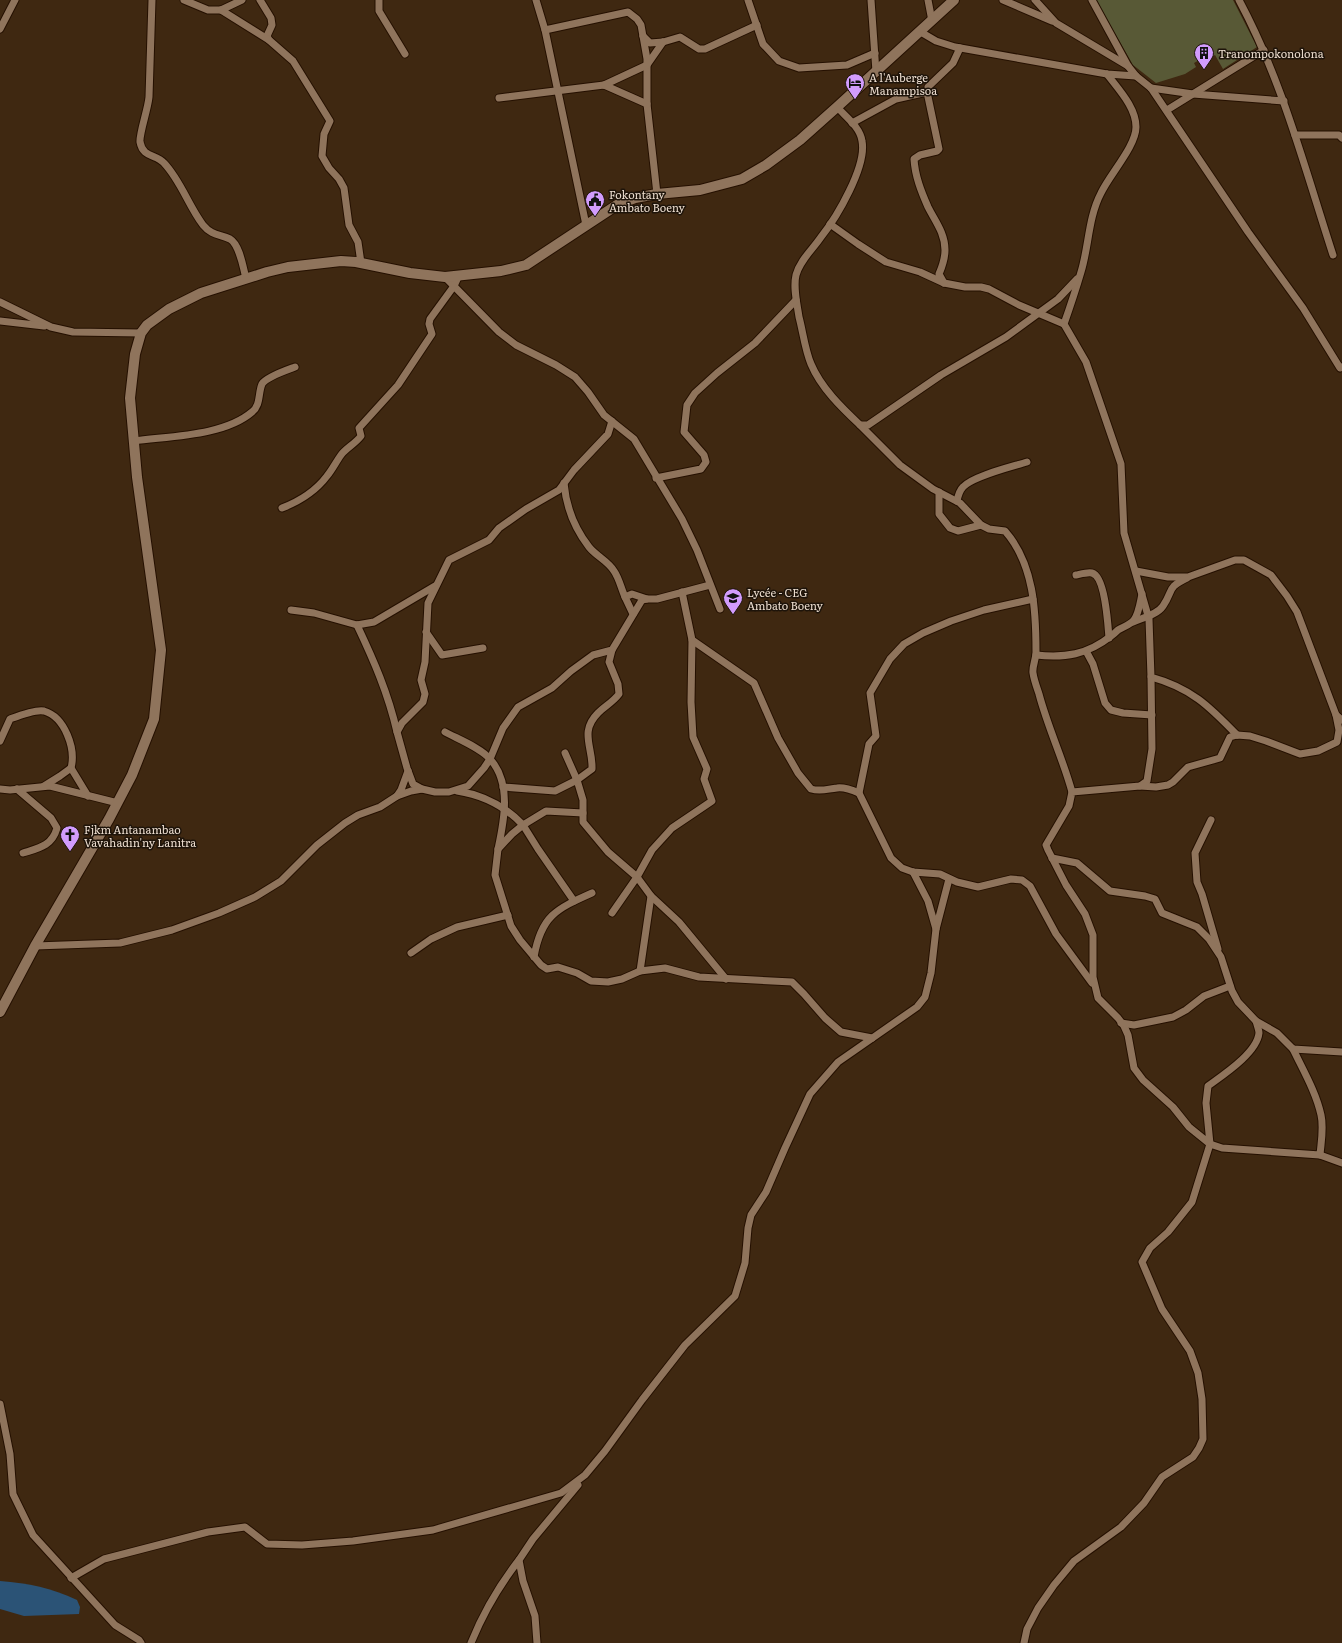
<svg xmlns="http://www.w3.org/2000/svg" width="1342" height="1643" font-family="Literata,serif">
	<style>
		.green { fill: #585936 }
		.water { fill: #2b5376 }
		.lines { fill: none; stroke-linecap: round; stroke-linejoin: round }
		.street-casing { stroke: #251000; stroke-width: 9 }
		.secondary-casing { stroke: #251000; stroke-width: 12 }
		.street { stroke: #8f745c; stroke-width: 7 }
		.secondary { stroke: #8f745c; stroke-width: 10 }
		.labels { text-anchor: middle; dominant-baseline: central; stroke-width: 3; stroke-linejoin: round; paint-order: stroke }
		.poi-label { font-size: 11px; fill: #ecddcf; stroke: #1e140a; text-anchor: start }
	</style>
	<rect width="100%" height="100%" fill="#3f2811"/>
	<polygon class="green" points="1096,0 1233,0 1257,47 1223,69 1215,55 1205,61 1203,58 1194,63 1196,67 1185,74 1156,83 1133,65"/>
	<path class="water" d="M0 1581C29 1583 51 1588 77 1600L80 1607 79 1614 24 1616 0 1609Z"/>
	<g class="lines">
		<defs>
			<g id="street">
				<path d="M152 0 149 97C148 109 139 134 140 142 143 158 156 154 164 163 181 181 188 205 203 225 212 236 220 234 230 239 240 245 243 268 246 278"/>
				<polyline points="184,0 208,10 221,10 242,0"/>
				<polyline points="260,0 271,18 272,25 267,36 269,40 293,61 330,121 324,134 322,156 329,168 339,179 344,188 349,225 358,242 361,263"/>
				<polyline points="379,0 379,11 405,54"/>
				<polyline points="536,0 545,30 586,225"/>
				<polyline points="748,0 763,44 779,61 799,68 847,65 875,53"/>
				<polyline points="871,0 876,72"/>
				<polyline points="928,0 932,21"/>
				<polyline points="1003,0 1052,21"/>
				<polyline points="1035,0 1056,23 1128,66"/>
				<polyline points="1092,0 1128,66 1136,76 1151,88 1248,232 1303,308 1340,368 1342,367"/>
				<path d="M1239 0C1282 80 1305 169 1333 255"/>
				<polyline points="221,10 269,40"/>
				<polyline points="0,29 15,0"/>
				<polyline points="545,30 628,12 637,19 641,25 647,59 647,104 657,194"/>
				<polyline points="919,31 936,41 955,47 1107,74 1136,76"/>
				<polyline points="643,36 650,43 663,42 680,37 699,49 705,49 757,25"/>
				<path d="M1107 74C1118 89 1136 107 1136 127 1136 146 1110 174 1101 193 1088 218 1089 246 1081 272 1076 289 1070 307 1064 324L1086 362 1121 464 1124 533 1149 619 1151 677C1191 688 1209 706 1237 735"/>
				<polyline points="604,85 647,65 663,42"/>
				<polyline points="1151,88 1193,94 1284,101"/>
				<polyline points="499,98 604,85 647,104"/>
				<path d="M837 107C846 117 860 127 862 141 867 166 837 217 821 237 813 249 800 260 796 275 793 288 797 303 799 317 803 332 805 350 811 364 821 388 842 408 860 425H868L941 375 1006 337 1058 299 1077 279"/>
				<polyline points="1167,110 1264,50"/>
				<polyline points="852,123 896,99 927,92"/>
				<polyline points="1295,135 1339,135 1342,138"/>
				<polyline points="830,224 858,244 886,262 920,272 944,283 965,287 981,287 989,289 1019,305 1064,324"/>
				<polyline points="445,277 499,332 516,345 556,365 575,377 588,392 604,415 634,439 682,519 697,550 720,609"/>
				<path d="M944 283 939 274C942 267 945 257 945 250 945 233 935 221 928 207 921 191 915 176 914 159L920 155 937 151 939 149 927 92 928 87 953 63 960 48"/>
				<polyline points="0,302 51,327 73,332 141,333"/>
				<polyline points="0,321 44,326"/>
				<polyline points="612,421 608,434 574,470 559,490 526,509 499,528 489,540 449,560 428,603 425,662 421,680 425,694 423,702 402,723 397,732 407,768 413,784 422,789 435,792 449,792 468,786 484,768 490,759 503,728 518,707 552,688 571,671 593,655 612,650 642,600 647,599 657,599 710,585"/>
				<path d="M860 425 900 465 933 489 960 503 981 525 989 529 1005 531C1034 564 1036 611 1036 652 1036 659 1032 667 1033 673 1034 680 1037 688 1039 694 1048 728 1063 759 1072 792"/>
				<path d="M134 441C170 436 224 436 252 412 261 405 258 393 262 384 266 377 287 370 295 367"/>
				<polyline points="656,478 701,469 706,462 704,455 684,432 687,405 695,393 717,373 755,343 796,300"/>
				<path d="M564 483C566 506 575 529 589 547 596 556 608 561 614 571 619 578 621 588 625 597"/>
				<polyline points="939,492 939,514 950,528 958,531 981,525"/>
				<path d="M957 501C958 496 959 491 963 487 973 476 1011 467 1027 462"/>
				<path d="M282 508C300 501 315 492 327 476 332 470 336 462 341 455 346 448 355 444 361 436L359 428 398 385 432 334 429 324 430 319 454 286 459 275"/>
				<polyline points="1136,571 1168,577 1188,577 1235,560 1244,560 1271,575 1287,596 1297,612 1336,715 1342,720"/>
				<path d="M1076 575C1081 574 1088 572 1092 573 1105 576 1108 625 1109 638"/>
				<path d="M682 592 692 640 754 683 778 738 798 773 811 789C821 792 827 789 837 788 844 787 852 790 859 793"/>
				<polyline points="1033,599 984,610 951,621 923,633 904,644 890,659 870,693 876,736 869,744 859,793 891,858 902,868 913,872 940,874 957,882 978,887 1011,879 1022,880 1030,886 1056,934 1092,983"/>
				<polyline points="291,610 314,613 357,625 374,622 435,586"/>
				<polyline points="633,614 625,597 632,594 647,599"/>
				<path d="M1133 622C1142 618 1157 615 1163 606 1174 590 1166 588 1187 578"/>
				<path d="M357 625C374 661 388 693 397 732"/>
				<polyline points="426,632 442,655 483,648"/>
				<polyline points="1086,651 1093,664 1105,703 1111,710 1123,713 1152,715"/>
				<path d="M1036 655C1065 658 1087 655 1111 636 1114 634 1116 632 1118 630 1123 627 1130 625 1134 620 1139 613 1140 603 1142 594"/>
				<path d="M1151 677 1152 749 1147 781 1140 786 1072 792 1069 806 1046 845 1048 850 1066 885 1085 914 1093 935V977L1098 998 1118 1018 1124 1026 1128 1035 1134 1068 1143 1080 1173 1107 1189 1127 1210 1144 1206 1103 1208 1086C1223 1075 1257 1053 1259 1033 1259 1030 1257 1025 1256 1021"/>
				<path d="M445 732C458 739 481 748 490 759 512 783 504 821 498 849L512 834 523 825 538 849 574 901"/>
				<path d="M0 741 10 719C18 716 36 709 44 711 65 717 76 749 71 768L88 796"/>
				<polyline points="565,753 577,780 583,800 583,822 608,852 637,877 612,913"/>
				<polyline points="408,771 401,790 397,796 411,791 422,789"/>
				<polyline points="44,786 60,776 71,768"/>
				<polyline points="1140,786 1156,787 1168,785 1173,782 1188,767 1220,758 1230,737 1237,735 1250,736 1266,741 1300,754 1318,751 1337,742 1339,730 1336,715"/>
				<path d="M503 787 555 791 577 780 592 769C593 747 579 732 598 713 605 706 613 702 619 694L618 684 609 662 612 650"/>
				<polyline points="0,789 10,790 50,786 118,803"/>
				<path d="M17 789 51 818 57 828C52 846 39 848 23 853"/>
				<path d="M457 791C483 795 505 806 523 825L546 811 583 813"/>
				<polyline points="1211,820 1195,853 1197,882 1202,894 1218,949"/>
				<polyline points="498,849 495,875 511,926 520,940 541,965 547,969 558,967 577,973 591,981 608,982 622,979 640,971 665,968 699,977 792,982 804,994 825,1018 841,1032 872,1038"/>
				<polyline points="1052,858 1077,863 1110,891 1145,896 1155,899 1162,913 1197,927 1209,939 1221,957 1232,991 1238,1002 1256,1021 1277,1033 1293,1049 1342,1052"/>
				<polyline points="913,872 928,901 936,929 949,879"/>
				<polyline points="651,896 679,922 726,979"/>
				<polyline points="35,946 120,943 172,930 219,913 255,897 281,881 317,845 345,823 358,815 380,807 397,796"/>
				<polyline points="411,953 431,939 457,927 508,915"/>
				<path d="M534 957C541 916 556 909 592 893"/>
				<polyline points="640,971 651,896 637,877 652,850 672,828 712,801 704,779 707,769 693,737 691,702 692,640"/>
				<polyline points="1121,1023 1134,1025 1173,1017 1186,1010 1204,996 1230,986"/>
				<polyline points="1320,1155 1342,1163"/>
				<polyline points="0,1404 10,1454 13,1494 33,1535 115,1625 139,1640 141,1643"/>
				<polyline points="71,1578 104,1559 208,1532 245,1527 267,1544 302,1545 353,1541 433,1530 561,1493 585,1475 605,1451 642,1400 685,1345 735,1296 745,1263 748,1228 751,1215 766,1192 785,1148 810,1094 838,1062 917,1007 925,997 931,973 936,929"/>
				<path d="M471 1643C484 1611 498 1587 519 1560"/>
				<polyline points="537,1643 535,1616 523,1581 519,1560 533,1539 578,1485"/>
				<path d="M1024 1643 1027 1629 1038 1608 1054 1585 1074 1561 1121 1527 1144 1503 1162 1477 1193 1457 1199 1448 1203 1439 1202 1399 1198 1373 1190 1351 1162 1309 1142 1262 1150 1248 1168 1232 1192 1202 1210 1144 1222 1148 1320 1155C1321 1142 1324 1128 1321 1115 1316 1092 1303 1070 1293 1049"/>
			</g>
			<polyline id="secondary" points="0,1012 35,946 109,819 132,775 154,719 161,650 137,477 130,398 135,354 141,333 147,325 169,309 201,293 267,272 288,267 341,261 356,262 410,273 445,277 501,271 526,265 617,205 635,198 657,194 700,190 742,179 766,165 800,140 837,107 954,0"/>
		</defs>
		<use href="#street" class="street-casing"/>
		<use href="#secondary" class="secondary-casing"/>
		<use href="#street" class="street"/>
		<use href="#secondary" class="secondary"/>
	</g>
	<defs>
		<symbol id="building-pin" viewBox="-11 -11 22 30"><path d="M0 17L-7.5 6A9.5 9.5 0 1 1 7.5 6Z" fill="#d29cfd" stroke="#1e140a"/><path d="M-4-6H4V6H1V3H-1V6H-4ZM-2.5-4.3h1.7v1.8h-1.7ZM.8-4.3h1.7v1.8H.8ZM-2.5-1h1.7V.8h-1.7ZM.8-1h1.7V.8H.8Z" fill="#111"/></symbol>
		<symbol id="hotel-pin" viewBox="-11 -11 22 30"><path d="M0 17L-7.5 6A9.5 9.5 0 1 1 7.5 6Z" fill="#d29cfd" stroke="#1e140a"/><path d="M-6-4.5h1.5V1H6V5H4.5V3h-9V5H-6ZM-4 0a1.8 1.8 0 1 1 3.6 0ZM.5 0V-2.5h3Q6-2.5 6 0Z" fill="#111"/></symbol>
		<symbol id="civic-pin" viewBox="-11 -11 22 30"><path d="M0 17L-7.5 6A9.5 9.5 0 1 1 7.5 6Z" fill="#d29cfd" stroke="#1e140a"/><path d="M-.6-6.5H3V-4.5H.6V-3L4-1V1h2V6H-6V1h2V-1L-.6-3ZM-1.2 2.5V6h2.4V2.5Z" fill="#111"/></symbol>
		<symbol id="school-pin" viewBox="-11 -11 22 30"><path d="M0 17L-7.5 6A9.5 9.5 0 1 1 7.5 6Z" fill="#d29cfd" stroke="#1e140a"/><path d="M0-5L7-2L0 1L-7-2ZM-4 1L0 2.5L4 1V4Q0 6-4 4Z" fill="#111"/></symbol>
		<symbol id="church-pin" viewBox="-11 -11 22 30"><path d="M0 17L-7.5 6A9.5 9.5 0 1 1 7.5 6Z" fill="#d29cfd" stroke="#1e140a"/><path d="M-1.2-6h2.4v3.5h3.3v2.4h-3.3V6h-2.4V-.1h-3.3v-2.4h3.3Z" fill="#111"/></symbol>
	</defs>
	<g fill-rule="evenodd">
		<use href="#building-pin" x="1193" y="42" width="22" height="30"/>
		<use href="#hotel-pin" x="844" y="72" width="22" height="30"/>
		<use href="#civic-pin" x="584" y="189" width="22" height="30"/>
		<use href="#school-pin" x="722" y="587" width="22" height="30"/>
		<use href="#church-pin" x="59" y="824" width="22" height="30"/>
	</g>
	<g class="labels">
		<g class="poi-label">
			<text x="1218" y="53">Tranompokonolona</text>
			<text x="869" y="77">A l'Auberge<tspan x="869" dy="13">Manampisoa</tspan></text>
			<text x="609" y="194">Fokontany<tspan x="609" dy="13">Ambato Boeny</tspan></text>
			<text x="747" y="592">Lycée - CEG<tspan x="747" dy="13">Ambato Boeny</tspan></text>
			<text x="84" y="829">Fjkm Antanambao<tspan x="84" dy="13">Vavahadin'ny Lanitra</tspan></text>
		</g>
	</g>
</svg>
